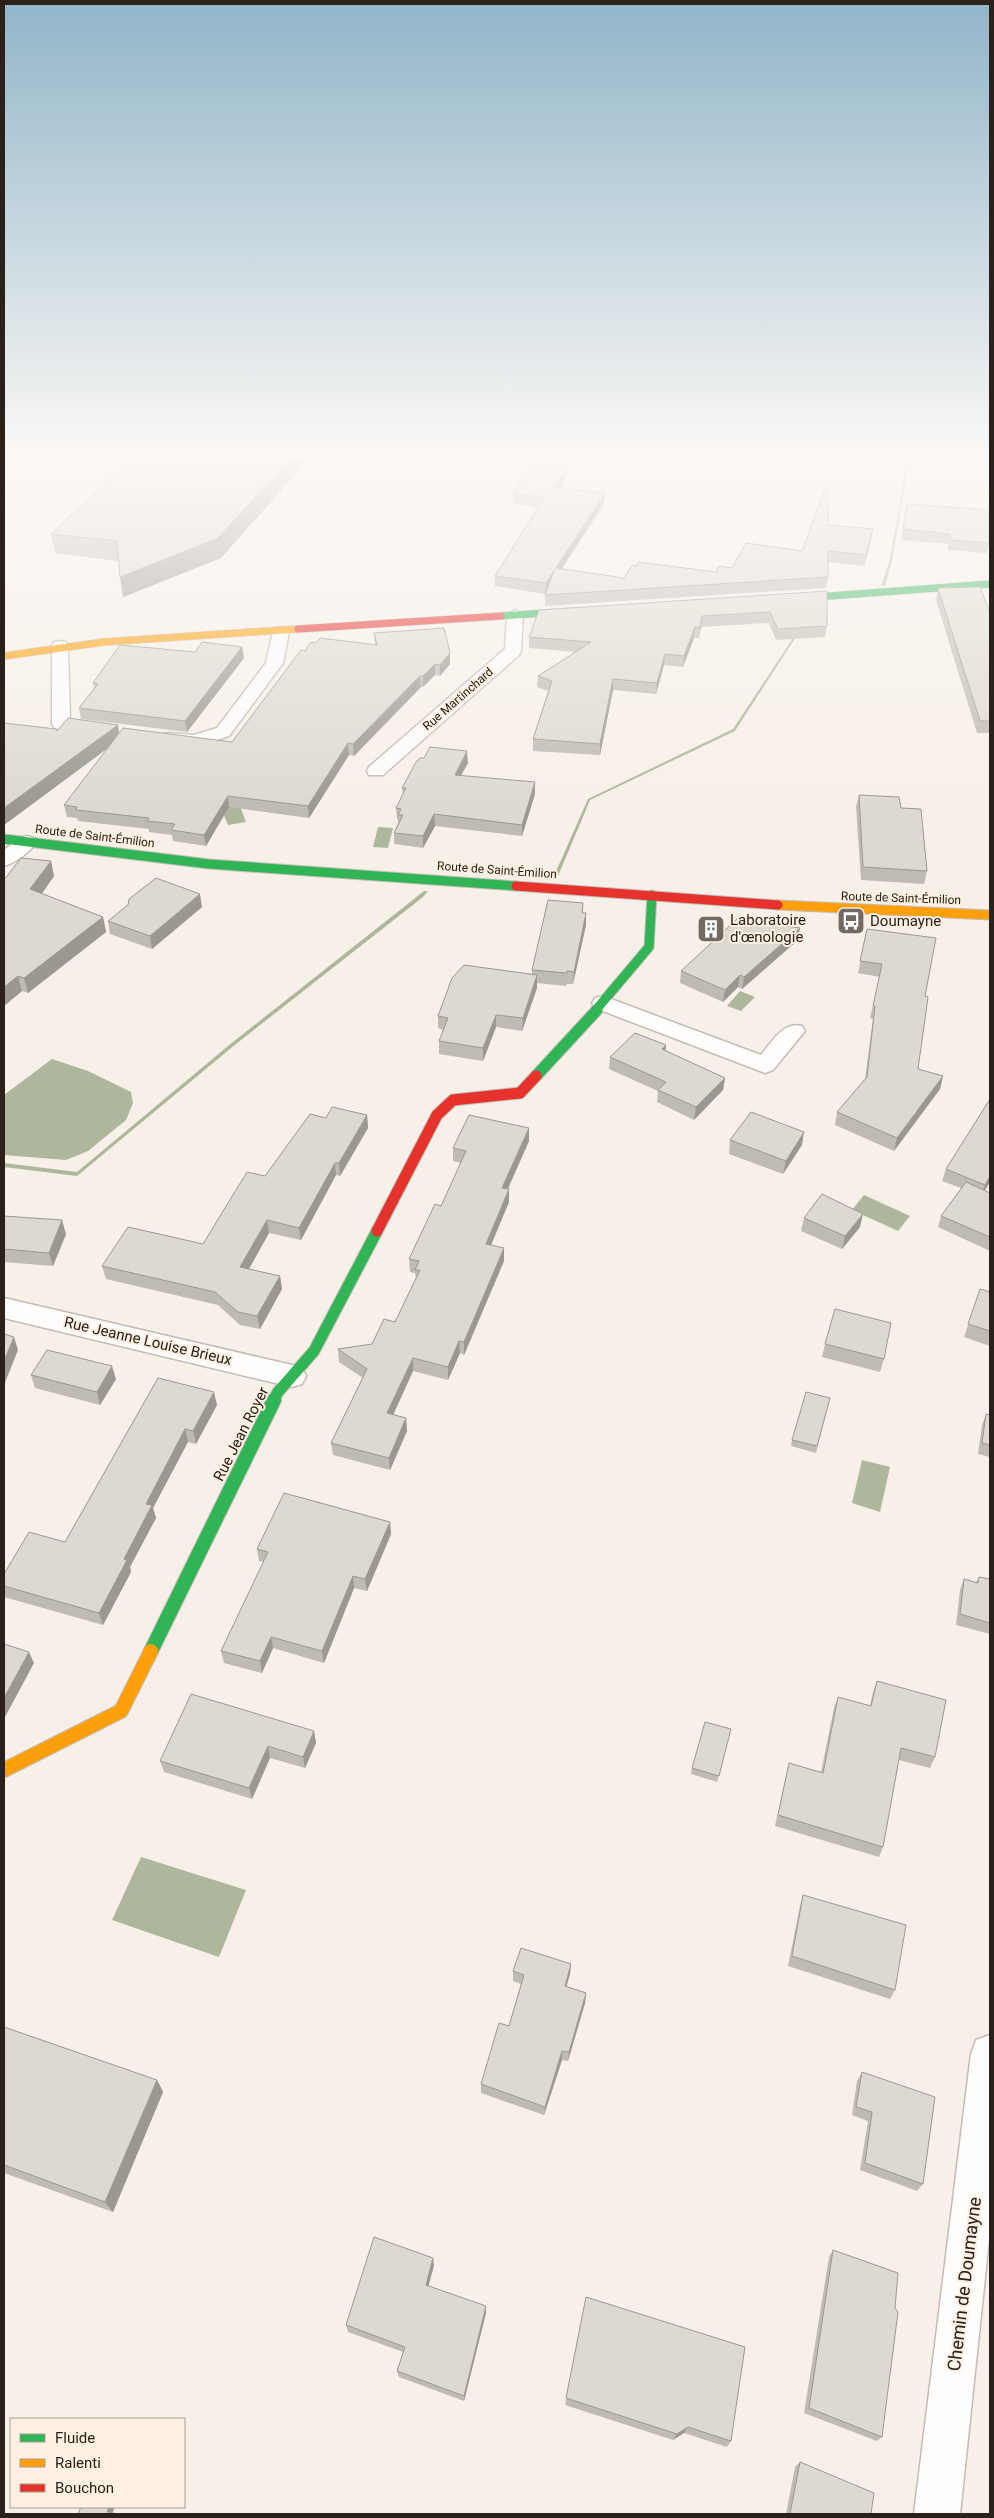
<svg xmlns="http://www.w3.org/2000/svg" width="994" height="2518" font-family="Roboto,sans-serif">
	<style>
		.water { fill: #aeb79b }
		.lines { fill: none; stroke-linecap: round; stroke-linejoin: round }
		.street-casing { stroke: #c3bcb4; stroke-width: 3 }
		.fast-far3-casing { stroke: #c3bcb4; stroke-width: 8 }
		.fast-far2-casing { stroke: #c3bcb4; stroke-width: 11 }
		.fast-far1-casing { stroke: #c3bcb4; stroke-width: 13 }
		.fast-casing { stroke: #c3bcb4; stroke-width: 16 }
		.slow-far2-casing { stroke: #c3bcb4; stroke-width: 8 }
		.slow-far1-casing { stroke: #c3bcb4; stroke-width: 11 }
		.slow-casing { stroke: #c3bcb4; stroke-width: 16 }
		.jam-far2-casing { stroke: #c3bcb4; stroke-width: 8 }
		.jam-far1-casing { stroke: #c3bcb4; stroke-width: 11 }
		.jam-casing { stroke: #c3bcb4; stroke-width: 13 }
		.street { fill: #fefdfc; fill-rule: evenodd }
		.fast-far3 { stroke: #30b455; stroke-width: 7 }
		.fast-far2 { stroke: #30b455; stroke-width: 9 }
		.fast-far1 { stroke: #30b455; stroke-width: 11 }
		.fast { stroke: #30b455; stroke-width: 14 }
		.slow-far2 { stroke: #ff9f0a; stroke-width: 7 }
		.slow-far1 { stroke: #ff9f0a; stroke-width: 9 }
		.slow { stroke: #ff9f0a; stroke-width: 14 }
		.jam-far2 { stroke: #e5322d; stroke-width: 7 }
		.jam-far1 { stroke: #e5322d; stroke-width: 9 }
		.jam { stroke: #e5322d; stroke-width: 11 }
		.wall { fill: #bfbbb3 }
		.shaded-wall { fill: #9b9892 }
		.building { fill: #ded9d0; stroke: #9b9892 }
		.labels { text-anchor: middle; dominant-baseline: central; stroke-width: 4; stroke-linejoin: round; paint-order: stroke }
		.far-street-label { font-size: 12px; fill: #2a221a; stroke: #fdf0e2 }
		.poi-label { font-size: 15px; fill: #2a221a; stroke: #fdf0e2; text-anchor: start }
		.street-label { font-size: 15px; fill: #2a221a; stroke: #fdf0e2 }
		.near-street-label { font-size: 18px; fill: #2a221a; stroke: #fdf0e2 }
	</style>
	<rect width="100%" height="100%" fill="#f7f0e8"/>
	<g class="water">
		<polygon points="922,458 925,458 907,472 892,561 885,586 881,586 890,559 905,472"/>
		<polygon points="801,626 803,626 735,731 590,800 558,876 554,876 588,799 733,729"/>
		<polygon points="239,803 246,822 228,825 220,806"/>
		<polygon points="378,827 393,828 388,848 373,847"/>
		<polygon points="424,891 428,891 423,897 236,1044 77,1176 4,1167 4,1163 77,1172 228,1046"/>
		<polygon points="740,991 755,997 741,1011 727,1006"/>
		<polygon points="52,1059 88,1071 131,1092 133,1103 126,1120 88,1151 66,1160 4,1155 4,1095"/>
		<polygon points="864,1195 910,1216 898,1231 852,1210"/>
		<polygon points="862,1460 890,1467 880,1512 852,1503"/>
		<polygon points="141,1857 246,1890 219,1957 112,1920"/>
	</g>
	<g class="lines">
		<defs>
			<g id="street">
				<polygon points="515,610 523,615 521,651 519,655 383,775 369,775 367,771 369,767 505,649 507,615"/>
				<polygon points="281,627 287,628 289,632 283,663 229,736 195,747 163,742 160,738 163,734 169,733 194,735 217,728 266,663 273,632 275,628"/>
				<path d="M60 641 66 642 68 646 70 720 104 725 107 729 104 733C90 736 69 731 55 728L52 724V646L54 642Z"/>
				<path d="M27 836 34 838 37 842C30 852 15 863 4 866V850L20 838Z"/>
				<path d="M603 996 761 1055C772 1042 783 1021 802 1026L805 1031 773 1070 765 1073 595 1008 592 1003 595 998Z"/>
				<polygon points="4,1298 292,1365 302,1368 306,1376 302,1384 292,1387 4,1318"/>
				<polygon points="990,2035 990,2230 960,2514 914,2514 971,2054 976,2040"/>
			</g>
			<g id="fast-far3">
				<polyline points="790,599 990,584"/>
				<polyline points="501,616 575,611"/>
			</g>
			<g id="fast-far2">
				<polyline points="4,839 209,864 516,886"/>
				<polyline points="595,1011 649,947 652,895"/>
			</g>
			<g id="fast-far1">
				<polyline points="536,1076 597,1010"/>
				<polyline points="273,1401 278,1392 314,1351 377,1231"/>
			</g>
			<polyline id="fast" points="151,1651 274,1400"/>
			<polyline id="slow-far2" points="4,656 104,642 298,629"/>
			<polyline id="slow-far1" points="778,905 990,915"/>
			<polyline id="slow" points="4,1770 121,1711 151,1651"/>
			<polyline id="jam-far2" points="298,629 501,616"/>
			<polyline id="jam-far1" points="516,886 778,905"/>
			<polyline id="jam" points="377,1231 437,1115 453,1100 520,1093 536,1076"/>
		</defs>
		<use href="#street" class="street-casing"/>
		<use href="#fast-far3" class="fast-far3-casing"/>
		<use href="#fast-far2" class="fast-far2-casing"/>
		<use href="#fast-far1" class="fast-far1-casing"/>
		<use href="#fast" class="fast-casing"/>
		<use href="#slow-far2" class="slow-far2-casing"/>
		<use href="#slow-far1" class="slow-far1-casing"/>
		<use href="#slow" class="slow-casing"/>
		<use href="#jam-far2" class="jam-far2-casing"/>
		<use href="#jam-far1" class="jam-far1-casing"/>
		<use href="#jam" class="jam-casing"/>
		<use href="#street" class="street"/>
		<use href="#fast-far3" class="fast-far3"/>
		<use href="#fast-far2" class="fast-far2"/>
		<use href="#fast-far1" class="fast-far1"/>
		<use href="#fast" class="fast"/>
		<use href="#slow-far2" class="slow-far2"/>
		<use href="#slow-far1" class="slow-far1"/>
		<use href="#slow" class="slow"/>
		<use href="#jam-far2" class="jam-far2"/>
		<use href="#jam-far1" class="jam-far1"/>
		<use href="#jam" class="jam"/>
	</g>
	<g class="wall">
		<polygon points="133,458 340,458 336,463 308,460 221,558 123,597 120,577 118,561 55,553 51,534"/>
		<polygon points="566,478 560,488 604,504 562,569 624,578 716,572 802,551 828,525 871,540 864,566 828,562 828,577 826,588 545,606 545,594 495,586 495,576 538,507 513,504 513,493"/>
		<polygon points="907,504 989,543 987,553 948,550 948,544 901,540"/>
		<polygon points="938,588 990,613 990,733 977,733 936,600"/>
		<polygon points="827,591 827,626 825,637 776,640 769,623 701,627 699,638 694,638 683,667 664,665 656,694 613,690 600,755 533,751 533,739 548,691 537,687 538,676 576,652 529,648 529,637"/>
		<polygon points="374,633 450,664 440,676 435,675 423,687 421,687 354,756 349,755 309,818 229,807 206,846 173,841 172,835 149,832 149,829 78,821 77,818 67,817 64,805 108,748 4,825 4,723 57,731 118,725 119,733 232,742 305,651 316,643 375,645"/>
		<polygon points="242,647 244,658 187,732 81,719 79,708 94,688 93,683 195,652"/>
		<polygon points="468,763 461,775 535,794 522,836 435,826 423,848 394,844 394,833 398,823 398,820 397,819 396,808 403,794 402,788"/>
		<polygon points="859,795 901,808 927,871 924,884 861,880 856,807"/>
		<polygon points="54,876 42,894 103,917 106,932 28,993 22,991 4,1006 4,880"/>
		<polygon points="583,903 583,913 586,925 573,984 567,984 566,986 537,983 537,988 522,1031 496,1027 483,1061 439,1054 439,1041 443,1030 438,1028 438,1016 532,974 532,970"/>
		<polygon points="128,905 202,907 152,949 110,934 108,921"/>
		<polygon points="867,929 925,996 918,1069 943,1076 940,1089 894,1151 835,1125 837,1112 865,1079 873,1019 870,1018 880,977 858,973"/>
		<polygon points="798,940 742,989 738,987 723,1002 680,983 681,971"/>
		<polygon points="666,1045 665,1051 725,1078 723,1090 694,1120 657,1102 658,1091 609,1069 610,1057"/>
		<polygon points="990,1099 985,1191 990,1193 990,1251 938,1227 941,1216 961,1188 942,1181 946,1169"/>
		<polygon points="367,1115 368,1128 340,1176 336,1175 301,1240 269,1233 249,1269 280,1276 282,1289 260,1329 240,1325 218,1305 106,1279 102,1266 203,1244 265,1176"/>
		<polygon points="529,1128 529,1141 508,1189 509,1202 491,1245 504,1261 464,1355 460,1353 448,1380 413,1371 393,1415 406,1418 407,1431 390,1470 333,1455 331,1443 363,1378 339,1362 338,1349 372,1344 395,1322 416,1279 415,1273 410,1272 409,1259 441,1206 461,1163 453,1161 453,1148"/>
		<polygon points="730,1140 802,1145 783,1174 729,1154"/>
		<polygon points="4,1216 66,1234 53,1266 4,1262"/>
		<polygon points="804,1218 860,1227 842,1249 801,1231"/>
		<polygon points="980,1289 990,1292 990,1346 964,1337"/>
		<polygon points="825,1344 884,1359 880,1372 822,1357"/>
		<polygon points="31,1375 116,1379 100,1405 35,1388"/>
		<polygon points="158,1378 217,1405 196,1444 188,1442 153,1508 156,1518 130,1567 131,1572 103,1625 4,1597 4,1574 65,1542"/>
		<polygon points="830,1398 816,1453 791,1446 792,1440"/>
		<polygon points="986,1414 990,1415 990,1465 989,1464 990,1457 978,1454 982,1425"/>
		<polygon points="390,1522 391,1534 367,1591 354,1588 324,1663 273,1648 262,1673 224,1663 221,1651 264,1562 259,1561 257,1549"/>
		<polygon points="979,1577 990,1579 990,1634 956,1625 960,1590 964,1579 976,1582"/>
		<polygon points="877,1681 935,1757 930,1768 899,1760 883,1847 879,1857 775,1826 789,1763 821,1772 834,1708 838,1697 870,1706 873,1692"/>
		<polygon points="731,1729 717,1782 691,1774 692,1768"/>
		<polygon points="314,1731 316,1743 305,1768 270,1758 252,1799 164,1772 160,1761"/>
		<polygon points="803,1895 895,1990 890,1999 788,1966 800,1906"/>
		<polygon points="571,1964 570,1974 566,1986 586,1993 585,2003 568,2061 562,2060 544,2115 481,2093 481,2084 509,2026 521,1984 513,1981 513,1971"/>
		<polygon points="4,2027 157,2080 163,2092 113,2212 4,2173"/>
		<polygon points="862,2072 923,2184 917,2191 860,2170 868,2121 852,2115 857,2081"/>
		<polygon points="833,2250 882,2437 877,2441 804,2413 829,2257"/>
		<polygon points="434,2265 428,2286 486,2306 486,2313 464,2401 399,2377 397,2371 403,2352 348,2332 346,2325"/>
		<polygon points="586,2297 731,2441 727,2447 684,2433 673,2440 565,2405"/>
		<polygon points="800,2462 871,2514 786,2514 795,2467"/>
	</g>
	<g class="shaded-wall">
		<polygon points="291,458 308,458 308,460 221,558 123,597 120,577"/>
		<polygon points="336,458 340,458 336,463"/>
		<polygon points="566,468 566,478 554,497 554,487"/>
		<polygon points="605,493 604,504 555,578 556,568"/>
		<polygon points="873,529 871,540 864,566 866,555"/>
		<polygon points="555,569 545,594 546,583"/>
		<polygon points="702,616 701,627 699,638 700,627"/>
		<polygon points="695,627 694,638 683,667 684,656"/>
		<polygon points="242,647 244,658 187,732 185,721"/>
		<polygon points="450,653 450,664 440,676 440,665"/>
		<polygon points="665,654 664,665 656,694 657,683"/>
		<polygon points="435,664 435,675 423,687 423,676"/>
		<polygon points="420,676 421,687 354,756 353,744"/>
		<polygon points="613,679 613,690 600,755 600,744"/>
		<polygon points="118,725 120,739 4,825 4,808"/>
		<polygon points="348,743 349,755 309,818 308,806"/>
		<polygon points="467,751 468,763 455,786 455,775"/>
		<polygon points="535,782 535,794 522,836 522,825"/>
		<polygon points="228,796 229,807 206,846 204,835"/>
		<polygon points="434,814 435,826 423,848 423,836"/>
		<polygon points="51,861 54,876 34,904 30,889"/>
		<polygon points="200,894 202,907 152,949 150,936"/>
		<polygon points="586,913 586,925 573,984 574,972"/>
		<polygon points="103,917 106,932 28,993 24,978"/>
		<polygon points="800,928 798,940 742,989 744,977"/>
		<polygon points="537,975 537,988 522,1031 523,1018"/>
		<polygon points="740,975 738,987 723,1002 725,990"/>
		<polygon points="18,976 22,991 4,1006 4,987"/>
		<polygon points="496,1015 496,1027 483,1061 483,1048"/>
		<polygon points="666,1045 665,1057 662,1049"/>
		<polygon points="943,1076 940,1089 894,1151 897,1138"/>
		<polygon points="725,1078 723,1090 694,1120 696,1107"/>
		<polygon points="367,1115 368,1128 340,1176 339,1163"/>
		<polygon points="529,1128 529,1141 502,1201 502,1188"/>
		<polygon points="804,1132 802,1145 783,1174 786,1161"/>
		<polygon points="335,1163 336,1175 301,1240 299,1228"/>
		<polygon points="990,1176 990,1182 981,1197 985,1185"/>
		<polygon points="509,1189 509,1202 486,1257 486,1244"/>
		<polygon points="863,1214 860,1227 842,1249 845,1236"/>
		<polygon points="62,1220 66,1234 53,1266 49,1253"/>
		<polygon points="267,1220 269,1233 243,1279 240,1267"/>
		<polygon points="504,1248 504,1261 464,1355 464,1342"/>
		<polygon points="280,1276 282,1289 260,1329 257,1316"/>
		<polygon points="14,1337 18,1350 4,1385 4,1361"/>
		<polygon points="459,1341 460,1353 448,1380 448,1367"/>
		<polygon points="413,1358 413,1371 388,1426 387,1413"/>
		<polygon points="112,1366 116,1379 100,1405 97,1392"/>
		<polygon points="214,1392 217,1405 196,1444 193,1431"/>
		<polygon points="406,1418 407,1431 390,1470 389,1458"/>
		<polygon points="185,1429 188,1442 153,1508 156,1518 130,1567 131,1572 103,1625 99,1613 146,1504"/>
		<polygon points="390,1522 391,1534 367,1591 365,1579"/>
		<polygon points="353,1576 354,1588 324,1663 322,1651"/>
		<polygon points="271,1637 273,1648 262,1673 260,1661"/>
		<polygon points="29,1652 34,1663 4,1719 4,1698"/>
		<polygon points="314,1731 316,1743 305,1768 303,1757"/>
		<polygon points="268,1746 270,1758 252,1799 249,1788"/>
		<polygon points="571,1964 570,1974 564,1995 565,1986"/>
		<polygon points="586,1993 585,2003 568,2061 569,2052"/>
		<polygon points="562,2051 562,2060 544,2115 545,2107"/>
		<polygon points="157,2080 163,2092 113,2212 105,2202"/>
		<polygon points="433,2258 434,2265 427,2292 426,2285"/>
		<polygon points="486,2306 486,2313 464,2401 464,2396"/>
		<polygon points="688,2427 684,2433 673,2440 677,2434"/>
		<polygon points="109,2507 115,2507 112,2514 107,2512"/>
	</g>
	<g class="building">
		<polygon points="133,458 291,458 218,538 120,577 117,541 51,534"/>
		<polygon points="532,464 566,468 554,487 605,493 556,568 624,578 632,565 636,566 638,562 716,572 719,566 732,568 746,543 802,551 825,489 828,489 828,525 873,529 866,555 828,551 828,577 545,595 555,569 546,583 495,576 544,498 513,493"/>
		<polygon points="907,504 989,510 989,543 950,540 950,534 903,529"/>
		<polygon points="980,587 990,613 990,721 980,721 938,588"/>
		<polygon points="827,591 827,626 778,629 770,612 702,616 700,627 695,627 684,656 665,654 657,683 613,679 600,744 533,739 552,681 538,676 591,642 529,637 539,610"/>
		<polygon points="444,628 450,653 440,665 435,664 423,676 420,676 353,744 348,743 308,806 228,796 204,835 171,830 175,824 147,821 149,818 76,810 77,807 64,805 123,728 232,742 301,650 305,651 311,642 316,643 320,638 377,645 374,633"/>
		<polygon points="202,642 242,647 185,721 79,708 98,684 93,683 120,645 195,652"/>
		<polygon points="68,718 118,725 4,808 4,723 56,729 57,731"/>
		<polygon points="430,747 467,751 455,775 535,782 522,825 434,814 423,836 394,833 403,815 398,815 401,809 396,808 406,788 402,788 416,762 420,758 424,758"/>
		<polygon points="859,795 899,797 901,808 921,809 927,871 863,867"/>
		<polygon points="21,858 51,861 30,889 103,917 24,978 18,976 4,987 4,880"/>
		<polygon points="156,878 200,894 150,936 108,921 128,905 129,899"/>
		<polygon points="548,900 583,903 582,913 586,913 574,972 567,971 567,973 532,970"/>
		<polygon points="737,919 800,928 744,977 740,975 725,990 681,971"/>
		<polygon points="867,929 936,938 925,996 928,997 918,1069 943,1076 897,1138 837,1112 867,1077 875,1006 873,1006 882,964 860,961"/>
		<polygon points="464,965 537,975 523,1018 496,1015 483,1048 439,1041 448,1018 438,1016 452,978"/>
		<polygon points="635,1033 666,1045 662,1049 725,1078 696,1107 658,1090 666,1082 610,1057"/>
		<polygon points="990,1099 990,1176 985,1185 946,1169"/>
		<polygon points="332,1107 367,1115 339,1163 335,1163 299,1228 267,1220 240,1267 280,1276 257,1316 238,1312 215,1292 102,1266 128,1227 203,1244 247,1172 265,1176 310,1114 326,1118"/>
		<polygon points="751,1112 804,1132 786,1161 730,1140"/>
		<polygon points="469,1115 529,1128 502,1188 509,1189 486,1244 504,1248 464,1342 459,1341 448,1367 413,1358 387,1413 406,1418 389,1458 331,1443 367,1369 338,1349 372,1344 384,1319 395,1322 420,1270 415,1270 419,1261 409,1259 435,1204 441,1206 466,1151 453,1148"/>
		<polygon points="966,1182 990,1193 990,1237 941,1216"/>
		<polygon points="822,1194 863,1214 845,1236 804,1218"/>
		<polygon points="4,1216 62,1220 49,1253 4,1249"/>
		<polygon points="980,1289 990,1292 990,1331 968,1324"/>
		<polygon points="835,1309 891,1323 884,1359 825,1344"/>
		<polygon points="4,1334 14,1337 4,1361"/>
		<polygon points="47,1350 112,1366 97,1392 31,1375"/>
		<polygon points="158,1378 214,1392 193,1431 185,1429 146,1504 152,1505 124,1559 127,1560 99,1613 4,1586 4,1574 29,1532 65,1542"/>
		<polygon points="806,1392 830,1398 817,1446 792,1440"/>
		<polygon points="986,1414 990,1415 990,1445 982,1443"/>
		<polygon points="284,1493 390,1522 365,1579 353,1576 322,1651 271,1637 260,1661 221,1651 268,1552 257,1549"/>
		<polygon points="979,1577 990,1579 990,1623 960,1614 964,1579 978,1583"/>
		<polygon points="4,1644 29,1652 4,1698"/>
		<polygon points="877,1681 946,1700 935,1757 901,1748 883,1847 778,1815 789,1763 823,1773 838,1697 871,1706"/>
		<polygon points="191,1694 314,1731 303,1757 268,1746 249,1788 160,1761"/>
		<polygon points="705,1722 731,1729 719,1776 692,1768"/>
		<polygon points="803,1895 906,1925 895,1990 792,1956"/>
		<polygon points="521,1948 571,1964 565,1986 586,1993 569,2052 562,2051 545,2107 481,2084 499,2023 509,2026 524,1975 513,1971"/>
		<polygon points="4,2027 157,2080 105,2202 4,2165"/>
		<polygon points="862,2072 935,2097 923,2184 865,2163 872,2112 856,2107"/>
		<polygon points="374,2237 433,2258 426,2285 486,2306 464,2396 397,2371 405,2347 346,2325"/>
		<polygon points="833,2250 898,2273 895,2308 898,2312 882,2437 809,2408"/>
		<polygon points="586,2297 745,2347 731,2441 688,2427 677,2434 566,2398"/>
		<polygon points="800,2462 874,2493 871,2514 790,2514"/>
		<polygon points="81,2507 109,2507 107,2512 118,2514 78,2514"/>
	</g>
	<linearGradient id="sky" x2="0" y2="1"><stop stop-color="#91b5c9"/><stop offset="0.56" stop-color="#fbf8f5"/><stop offset="1" stop-color="#fbf8f5" stop-opacity="0"/></linearGradient>
	<rect width="994" height="811" fill="url(#sky)"/>
	<defs>
		<symbol id="bus-square" viewBox="-11 -11 22 22"><rect x="-9" y="-9" width="18" height="18" rx="4" fill="#726a62" stroke="#fdf0e2"/><path d="M-5-6H5V4H4V6H2V4H-2V6H-4V4H-5ZM-3.5-4V0h7V-4ZM-3.5 1.2v1.5H-2V1.2ZM2 1.2v1.5H3.5V1.2Z" fill="#fff"/></symbol>
		<symbol id="building-square" viewBox="-11 -11 22 22"><rect x="-9" y="-9" width="18" height="18" rx="4" fill="#726a62" stroke="#fdf0e2"/><path d="M-4-6H4V6H1V3H-1V6H-4ZM-2.5-4.3h1.7v1.8h-1.7ZM.8-4.3h1.7v1.8H.8ZM-2.5-1h1.7V.8h-1.7ZM.8-1h1.7V.8H.8Z" fill="#fff"/></symbol>
	</defs>
	<g fill-rule="evenodd">
		<use href="#bus-square" x="835" y="905" width="32" height="32"/>
		<use href="#building-square" x="695" y="913" width="32" height="32"/>
	</g>
	<g class="labels">
		<g class="far-street-label">
			<text transform="translate(458 699) rotate(-41)">Rue Martinchard</text>
			<text transform="translate(95 836) rotate(7)">Route de Saint-Émilion</text>
			<text transform="translate(497 870) rotate(4)">Route de Saint-Émilion</text>
			<text transform="translate(901 898) rotate(2)">Route de Saint-Émilion</text>
		</g>
		<g class="poi-label">
			<text x="730" y="920">Laboratoire<tspan x="730" dy="17">d'œnologie</tspan></text>
			<text x="870" y="921">Doumayne</text>
		</g>
		<g class="street-label">
			<text transform="translate(148 1341) rotate(13)">Rue Jeanne Louise Brieux</text>
			<text transform="translate(241 1434) rotate(-63)">Rue Jean Royer</text>
		</g>
		<g class="near-street-label">
			<text transform="translate(964 2284) rotate(-83)">Chemin de Doumayne</text>
		</g>
	</g>
	<rect width="994" height="2518" fill="none" stroke="#2a221a" stroke-width="10"/>
	<rect x="10" y="2418" width="175" height="90" fill="#fdf0e2" stroke="#a99e92"/>
	<rect x="20" y="2434" width="25" height="8" fill="#30b455" stroke="#a99e92"/>
	<text x="55" y="2443" font-size="15" fill="#2a221a">Fluide</text>
	<rect x="20" y="2459" width="25" height="8" fill="#ff9f0a" stroke="#a99e92"/>
	<text x="55" y="2468" font-size="15" fill="#2a221a">Ralenti</text>
	<rect x="20" y="2484" width="25" height="8" fill="#e5322d" stroke="#a99e92"/>
	<text x="55" y="2493" font-size="15" fill="#2a221a">Bouchon</text>
</svg>
